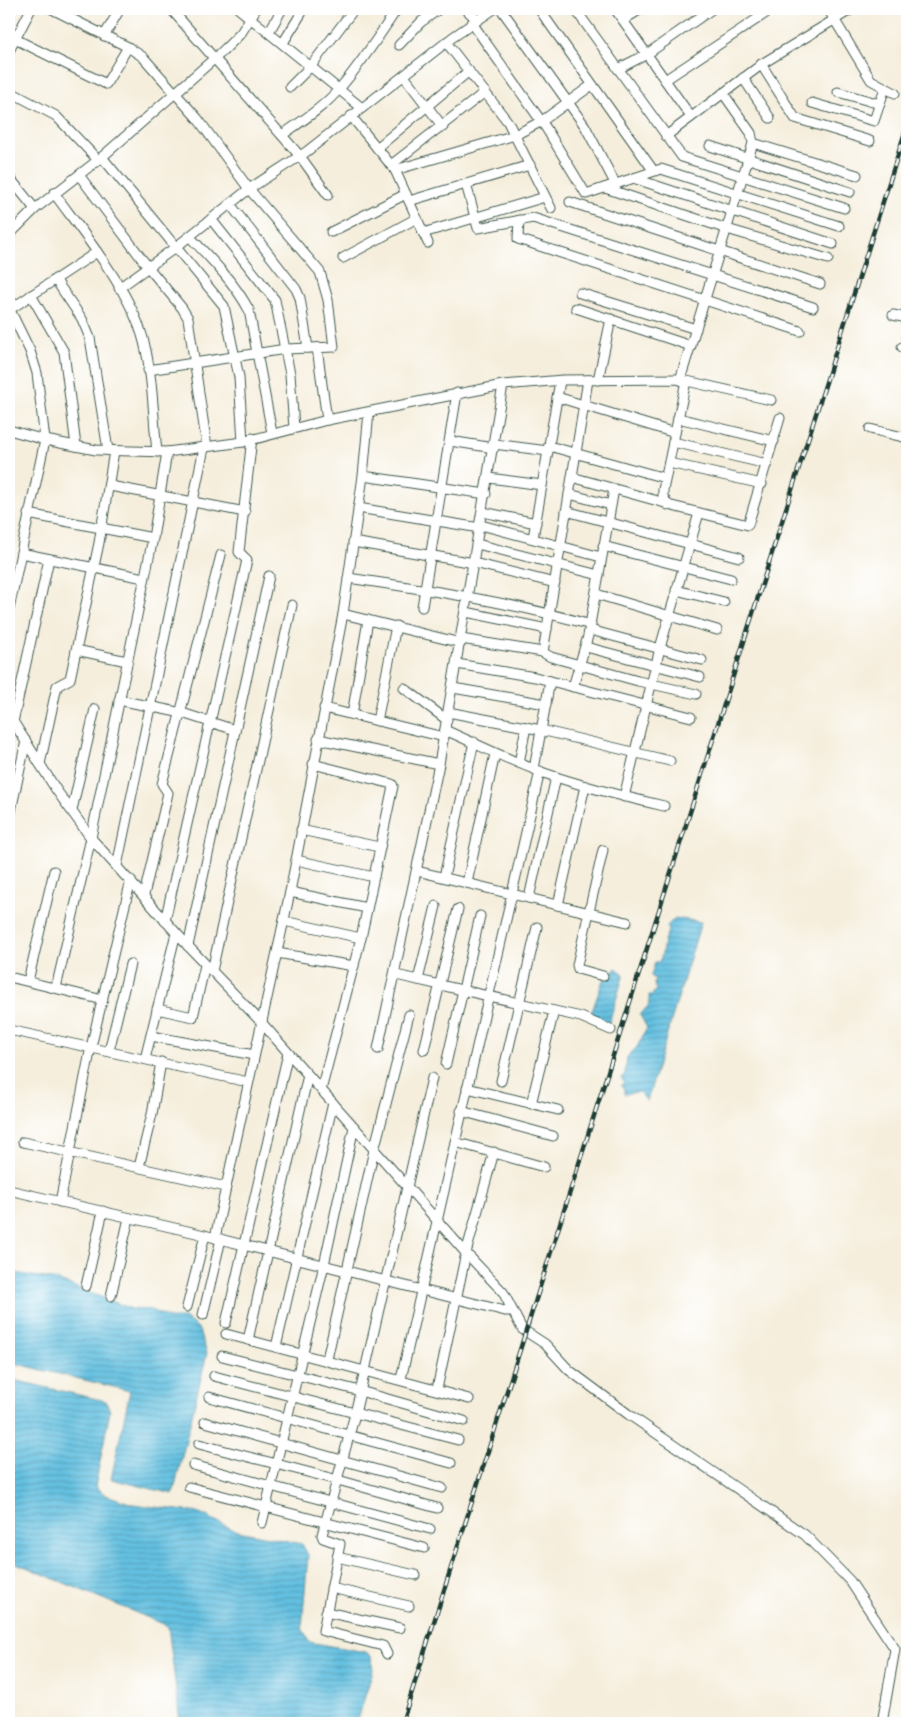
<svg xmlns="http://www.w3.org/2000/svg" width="916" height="1732" font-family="'IM FELL Great Primer',serif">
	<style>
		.water { fill: url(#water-rules); stroke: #417e8a }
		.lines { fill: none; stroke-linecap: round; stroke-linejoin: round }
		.minor-casing { stroke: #3f584d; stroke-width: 11 }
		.minor { stroke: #fff; stroke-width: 9 }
		.rail-casing { stroke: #1f3d34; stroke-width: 4.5 }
		.rail { stroke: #fff; stroke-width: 2.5; stroke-dasharray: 8; stroke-linecap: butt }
	</style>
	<defs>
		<pattern id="water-rules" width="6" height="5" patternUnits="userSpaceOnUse" patternTransform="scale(1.25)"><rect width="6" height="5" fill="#63c0e1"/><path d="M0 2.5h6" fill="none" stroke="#519db7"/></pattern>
	</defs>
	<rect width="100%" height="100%" fill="#fff"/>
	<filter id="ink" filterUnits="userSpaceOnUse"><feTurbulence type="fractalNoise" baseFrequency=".02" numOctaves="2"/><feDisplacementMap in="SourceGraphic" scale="10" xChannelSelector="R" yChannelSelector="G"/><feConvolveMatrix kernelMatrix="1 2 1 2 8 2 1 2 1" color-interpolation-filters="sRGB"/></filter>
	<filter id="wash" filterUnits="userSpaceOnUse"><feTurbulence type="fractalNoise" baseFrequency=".0096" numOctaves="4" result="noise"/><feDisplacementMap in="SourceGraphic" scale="20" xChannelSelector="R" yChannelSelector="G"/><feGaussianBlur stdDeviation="1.12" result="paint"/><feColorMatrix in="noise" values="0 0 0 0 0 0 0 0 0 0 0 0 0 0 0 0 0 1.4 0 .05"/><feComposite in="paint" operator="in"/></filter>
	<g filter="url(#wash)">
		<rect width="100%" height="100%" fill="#f5eedc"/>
		<g class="water">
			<path d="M675 918 701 922 647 1101 639 1092 624 1094V1088L621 1086 624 1082 621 1078 625 1074 627 1057 637 1047 647 1028 640 1015 649 1005V995H652L656 990 654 984 655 979 651 976 655 962H659C665 950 661 943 668 932L667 926Z"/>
			<polygon points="616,968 624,974 609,1023 591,1014 603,980 607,979"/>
			<polygon points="9,1272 57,1280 132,1309 151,1310 169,1318 185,1318 198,1328 207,1353 173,1494 111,1479 130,1391 9,1362"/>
			<polygon points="9,1379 106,1401 110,1411 95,1487 106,1495 133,1504 200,1513 234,1530 302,1544 308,1555 302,1628 309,1642 366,1652 371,1656 373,1670 357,1723 180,1723 168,1626 9,1560"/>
		</g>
	</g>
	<g filter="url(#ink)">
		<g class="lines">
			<defs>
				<g id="minor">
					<polyline points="52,9 128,47 143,57 198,119 249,189 320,272 328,300 334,347 286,349 148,370"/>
					<polyline points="171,9 300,156 328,195"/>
					<polyline points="239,9 362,108"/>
					<polyline points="466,9 477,20"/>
					<polyline points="501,9 585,126 616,185"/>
					<polyline points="539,9 653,170"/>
					<polyline points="575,9 682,157 844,208"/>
					<polyline points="615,9 691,117"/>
					<polyline points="828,9 871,80 895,93"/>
					<polyline points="623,20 641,9"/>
					<polyline points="472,23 546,128 586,194 661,169 839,226"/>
					<polyline points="269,32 282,9"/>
					<polyline points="9,36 106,84 128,47"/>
					<polyline points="104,36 120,9"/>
					<polyline points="446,42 508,122 551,208"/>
					<polyline points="283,43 304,9"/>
					<polyline points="399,45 421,22 439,9"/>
					<polyline points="9,51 31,9"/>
					<polyline points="761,64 795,118 870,141"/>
					<polyline points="618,69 647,54 712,9"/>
					<polyline points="404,76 443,127"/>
					<polyline points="743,78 770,118"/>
					<polyline points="665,80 772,9"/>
					<polyline points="290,87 311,66 354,9"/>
					<polyline points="9,91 56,116 98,160"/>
					<polyline points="838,92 880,104"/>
					<polyline points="812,103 874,121 885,88"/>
					<polyline points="351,116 395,170 428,243"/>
					<path d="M282 135C302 121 324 107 340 88 361 64 379 36 397 9"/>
					<polyline points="666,136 765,62 852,9"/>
					<polyline points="753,143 857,175"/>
					<polyline points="710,146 850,192"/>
					<polyline points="377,148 469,71"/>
					<polyline points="102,157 224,306 239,377 243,442"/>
					<polyline points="391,165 485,92"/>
					<polyline points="395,170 515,135 542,121 592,85"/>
					<polyline points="79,175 148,267 182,308 188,318 207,447"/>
					<polyline points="9,177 35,209"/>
					<polyline points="633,178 833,244"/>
					<polyline points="466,184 478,228 533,218 813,307"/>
					<polyline points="605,188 727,229 828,259"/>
					<path d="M54 193C85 236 131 291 144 342 153 377 153 416 157 452"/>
					<polyline points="409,201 530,165"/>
					<polyline points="570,202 820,284"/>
					<polyline points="230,204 296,289 300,298 308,348"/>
					<polyline points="211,219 275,300 290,374 294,428"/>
					<polyline points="519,220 518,239 800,331"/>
					<polyline points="331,232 406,194"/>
					<polyline points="423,233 545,197"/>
					<polyline points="9,235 35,209 102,157 223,51 241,33 256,9"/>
					<path d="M190 237C212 260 234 282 249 310L272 433"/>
					<polyline points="343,258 417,218"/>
					<polyline points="55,279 82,319 90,338 108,450"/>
					<polyline points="119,288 176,247 249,189 306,152 453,37 494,9"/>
					<polyline points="580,293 696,329"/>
					<polyline points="31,295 64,352 76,446"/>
					<polyline points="9,308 30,351 37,373 45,440 9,609"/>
					<polyline points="576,308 691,346"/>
					<polyline points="9,310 97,252"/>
					<polyline points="893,315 907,318"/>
					<polyline points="902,347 907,349"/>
					<polyline points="317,348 327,420"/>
					<polyline points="598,380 611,319"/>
					<polyline points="680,380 753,143 751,133 723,93"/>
					<polyline points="686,381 663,490 663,497 668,505 748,525 780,418"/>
					<polyline points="557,397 675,433"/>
					<polyline points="678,418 774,441"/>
					<polyline points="870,429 907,438"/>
					<polyline points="9,430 45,440 96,450 167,452 243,442 327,420 503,385 563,380 678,379 771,400"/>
					<polyline points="450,441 494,448"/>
					<polyline points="673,442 767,464"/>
					<polyline points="494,444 548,451"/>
					<polyline points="549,446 665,478"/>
					<polyline points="669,463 762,484"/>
					<polyline points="363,476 486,494"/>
					<polyline points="572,477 665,503"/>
					<polyline points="489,478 542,485"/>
					<polyline points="110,486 245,512"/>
					<polyline points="569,494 611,505"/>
					<polyline points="358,508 480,528"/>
					<polyline points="566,511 739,557"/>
					<polyline points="483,512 536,523"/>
					<polyline points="28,514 153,538"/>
					<polyline points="481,525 601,557"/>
					<polyline points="533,538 560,381"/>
					<polyline points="353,542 474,563 555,583"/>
					<polyline points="477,544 599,575"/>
					<polyline points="603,546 731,579"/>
					<polyline points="21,553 144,578"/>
					<path d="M348 578C430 590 511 602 591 625"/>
					<polyline points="676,590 724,602"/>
					<polyline points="596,594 717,630"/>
					<polyline points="422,607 457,393"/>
					<polyline points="466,612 547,629"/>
					<polyline points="343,614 461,643"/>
					<polyline points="590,630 702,660"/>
					<polyline points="461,639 543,652 588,380"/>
					<polyline points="586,647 700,677"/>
					<polyline points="76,650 127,661"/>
					<polyline points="542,652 551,657 638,681 696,694"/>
					<polyline points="457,664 535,677 691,717"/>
					<polyline points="573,687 588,636 614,489"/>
					<polyline points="404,688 447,720"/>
					<polyline points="453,688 546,704"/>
					<polyline points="119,700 182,713 235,730"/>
					<polyline points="324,708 444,737"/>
					<polyline points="448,712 541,730 670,761"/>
					<polyline points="9,715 57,791 91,838 188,946 261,1022 466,1253 503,1292 522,1329 545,1344 569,1370 628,1414 805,1535 850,1581 895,1649 882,1723"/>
					<polyline points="352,715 368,620"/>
					<polyline points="377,721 396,626"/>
					<polyline points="13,722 49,559"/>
					<path d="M445 730C479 745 512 762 547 774 585 787 625 797 664 806"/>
					<polyline points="318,739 439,764"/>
					<polyline points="519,763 526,727"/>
					<polyline points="40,764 57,686 70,679 99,543 114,451"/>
					<polyline points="313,764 392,784 393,786 361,938 321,1090"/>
					<polyline points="534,769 550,681"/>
					<polyline points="624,797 660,648 699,513"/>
					<polyline points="72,810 95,709"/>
					<polyline points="9,820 26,741"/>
					<polyline points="301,830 379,847"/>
					<polyline points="296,860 374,877"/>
					<polyline points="117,866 204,448"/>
					<polyline points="417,871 627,922"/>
					<polyline points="444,877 474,742"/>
					<polyline points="467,883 495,754"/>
					<polyline points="290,892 367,908"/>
					<polyline points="144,895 168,793 162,784 221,555"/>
					<polyline points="529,898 556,777"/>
					<polyline points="558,905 585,786"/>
					<polyline points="165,921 247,560 239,552 252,438"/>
					<polyline points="284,921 361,938"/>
					<polyline points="188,946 269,576"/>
					<polyline points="277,953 354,966"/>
					<polyline points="212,971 292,605"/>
					<polyline points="396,975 581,1017 611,1030"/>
					<polyline points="603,976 578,969 577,965 603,850"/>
					<polyline points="9,977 103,1000"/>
					<polyline points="418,980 436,906"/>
					<polyline points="28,981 54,871"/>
					<polyline points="56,988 91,838 153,538 167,452"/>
					<polyline points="157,1009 193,1017 205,965"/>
					<polyline points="9,1030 248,1082"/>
					<polyline points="151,1036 254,1055"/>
					<polyline points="378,1049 439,764 503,385"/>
					<polyline points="424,1050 458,909"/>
					<polyline points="109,1051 130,964"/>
					<polyline points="145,1059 176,933"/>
					<polyline points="446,1064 480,916"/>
					<polyline points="501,1081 537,927"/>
					<polyline points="467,1088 558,1110"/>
					<polyline points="531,1104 554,1011"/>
					<polyline points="461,1111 553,1136"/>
					<polyline points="23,1142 226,1187"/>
					<polyline points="455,1142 544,1167"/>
					<polyline points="139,1167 152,1114 161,1062"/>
					<polyline points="9,1190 192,1232 505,1311 512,1311"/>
					<polyline points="60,1202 91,1047 131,880"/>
					<polyline points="215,1238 290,892 343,614 363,476 369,412"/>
					<polyline points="86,1286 103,1211"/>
					<polyline points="111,1296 129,1218"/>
					<polyline points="187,1307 205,1235"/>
					<polyline points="203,1315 221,1239"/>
					<polyline points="226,1323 288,1053"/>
					<polyline points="226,1334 469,1399"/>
					<polyline points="248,1340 308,1075"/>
					<polyline points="276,1347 333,1103"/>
					<polyline points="222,1356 360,1391 464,1421"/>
					<polyline points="327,1359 374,1150 409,1015"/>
					<polyline points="214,1376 458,1440"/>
					<polyline points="401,1379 540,771"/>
					<polyline points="437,1389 466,1253 494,1152"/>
					<polyline points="209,1397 451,1463"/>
					<polyline points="205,1422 442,1488"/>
					<polyline points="199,1444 338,1480 437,1508"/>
					<polyline points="193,1465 430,1529"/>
					<polyline points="189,1487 424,1548"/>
					<polyline points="262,1523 324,1265 354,1127"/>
					<polyline points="337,1557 415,1575"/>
					<polyline points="331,1588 409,1606"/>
					<polyline points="326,1612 400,1628"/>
					<polyline points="387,1654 383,1646 323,1631 340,1544 323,1538 322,1535 355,1414 432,1078"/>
				</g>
			</defs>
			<use href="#minor" class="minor-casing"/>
			<use href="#minor" class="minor"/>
			<defs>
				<polyline id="rail" points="402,1723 907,126"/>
			</defs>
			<use href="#rail" class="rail-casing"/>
			<use href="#rail" class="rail"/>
		</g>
	</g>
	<rect width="916" height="1732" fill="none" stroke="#fff" stroke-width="30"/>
</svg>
